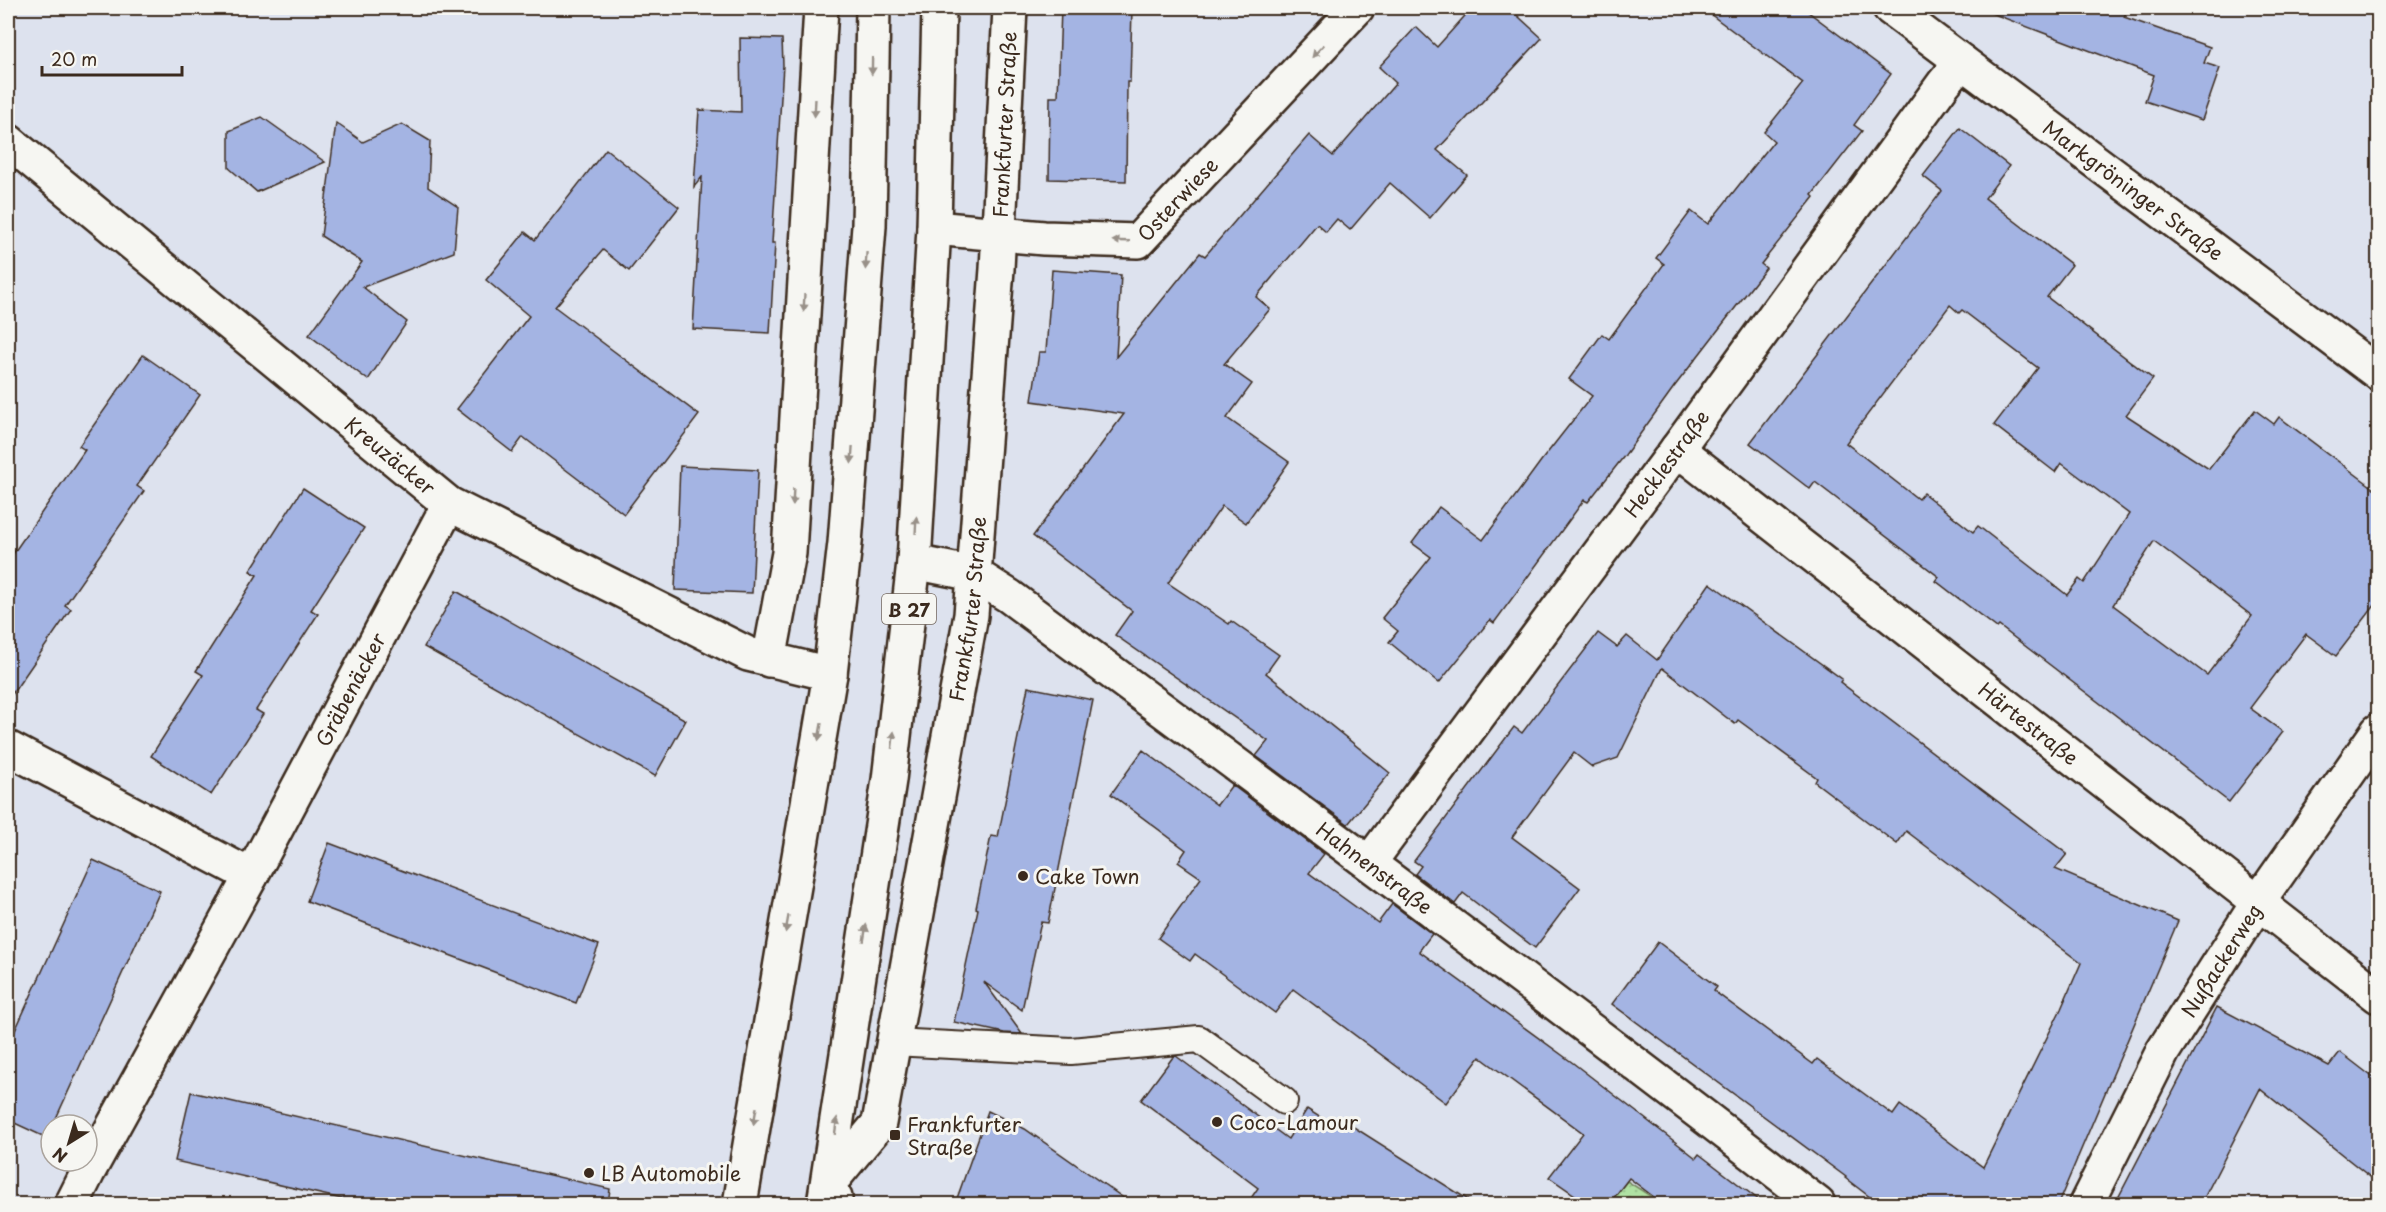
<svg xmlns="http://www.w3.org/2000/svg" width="2386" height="1212" font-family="'Playpen Sans',sans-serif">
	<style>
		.park { fill: url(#park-dots); stroke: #768660; stroke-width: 1.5 }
		.building { fill: #a4b4e3; stroke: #3b2a1e; stroke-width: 1.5; fill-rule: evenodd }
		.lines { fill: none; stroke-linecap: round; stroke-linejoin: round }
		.service-casing { stroke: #3b2a1e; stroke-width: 30 }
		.minor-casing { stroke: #3b2a1e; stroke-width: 38 }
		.secondary-casing { stroke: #3b2a1e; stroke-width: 38 }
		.primary-casing { stroke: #3b2a1e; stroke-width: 38 }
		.service { stroke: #f6f6f2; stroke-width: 26 }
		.minor { stroke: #f6f6f2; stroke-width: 33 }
		.secondary { stroke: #f6f6f2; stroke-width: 33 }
		.primary { stroke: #f6f6f2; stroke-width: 33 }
		.oneway { fill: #989088 }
		.poi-dot { fill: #3b2a1e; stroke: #f6f6f2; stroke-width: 2 }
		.labels { text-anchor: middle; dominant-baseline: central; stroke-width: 6; stroke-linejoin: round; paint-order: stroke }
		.shield { fill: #f6f6f2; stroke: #73675e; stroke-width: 1.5 }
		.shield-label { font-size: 18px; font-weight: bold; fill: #3b2a1e }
		.street-label { font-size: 20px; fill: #3b2a1e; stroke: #f6f6f2 }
		.poi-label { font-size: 20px; fill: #3b2a1e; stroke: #f6f6f2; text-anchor: start }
	</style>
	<defs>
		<pattern id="park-dots" width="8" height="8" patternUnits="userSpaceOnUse" patternTransform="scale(1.5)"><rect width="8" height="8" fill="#b0e2a3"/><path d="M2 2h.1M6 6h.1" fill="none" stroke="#98c28c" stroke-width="1.8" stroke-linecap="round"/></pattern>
	</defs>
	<rect width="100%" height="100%" fill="#dde2ee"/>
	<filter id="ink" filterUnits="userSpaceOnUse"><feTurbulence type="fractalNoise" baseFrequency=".0167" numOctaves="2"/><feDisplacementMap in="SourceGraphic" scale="12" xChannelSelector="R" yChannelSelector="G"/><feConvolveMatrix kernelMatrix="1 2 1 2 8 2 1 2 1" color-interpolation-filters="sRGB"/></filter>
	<g filter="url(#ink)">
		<polygon class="park" points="1627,1181 1661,1203 1663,1204 1609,1204"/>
		<g class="building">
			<polygon points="1061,8 1132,8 1130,82 1127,82 1126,181 1049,179 1050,97 1058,97"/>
			<polygon points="1472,8 1509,8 1542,38 1437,150 1467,175 1430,218 1390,183 1350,230 1337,219 1326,232 1317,224 1256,297 1270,309 1224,364 1252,384 1227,418 1289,462 1246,523 1222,506 1168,583 1229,624 1231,621 1279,655 1266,673 1390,773 1348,824 1256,756 1268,741 1115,635 1132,611 1033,536 1124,414 1032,401 1039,352 1046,352 1052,270 1121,275 1116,357 1200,253 1205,256 1309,135 1333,156 1396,83 1379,67 1416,27 1437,47"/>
			<polygon points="1702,8 1803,8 1891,74 1854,125 1862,131 1812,195 1814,197 1761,264 1766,268 1674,387 1625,455 1588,502 1584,500 1494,623 1490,620 1439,683 1389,642 1398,631 1382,618 1431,557 1412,543 1439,507 1483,540 1541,461 1592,396 1569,379 1602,334 1609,339 1664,264 1656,258 1691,211 1708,224 1774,141 1764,132 1803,83"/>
			<polygon points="1987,8 2128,8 2124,17 2210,47 2204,63 2220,68 2202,120 2145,101 2154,75 1986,11"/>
			<polygon points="740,38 782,39 783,65 772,243 775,243 770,333 693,329 702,177 694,187 699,110 741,112"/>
			<polygon points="262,117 325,162 257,192 229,168 229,131"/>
			<polygon points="336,123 363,142 402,124 430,141 428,187 458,207 454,252 363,287 407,322 368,380 309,335 362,262 321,236"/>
			<path d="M1960 128 2009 166 1985 198 2072 265 2047 297 2153 379 2126 415 2209 469 2255 410 2274 424 2279 417 2379 492V600L2336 656 2306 634 2250 708 2283 732 2229 802 1999 626 1997 628 1936 581 1939 577 1815 482 1810 489 1750 443 1942 191 1923 176ZM1950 305 1959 313 1962 310 2038 368 1994 425 2055 472 2061 463 2129 514 2084 583 2079 579 2067 595 1978 526 1973 532 1923 493 1918 499 1846 443ZM2154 541 2252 616 2207 675 2113 605Z"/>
			<polygon points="606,149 679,207 629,271 603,250 555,307 699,415 624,514 523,437 512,452 457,409 529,316 486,280 525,232 535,240"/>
			<polygon points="143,355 200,395 137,486 144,491 65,605 71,609 8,700 8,561 85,450 79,446"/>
			<polygon points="680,466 758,470 752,593 675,590"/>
			<polygon points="303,488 364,528 311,610 318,614 256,710 263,714 211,795 151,756 203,675 196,671 257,575 250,571"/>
			<polygon points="1710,583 1842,679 1840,682 2067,854 2055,869 2178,921 2058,1204 1879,1204 1845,1178 1846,1177 1612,1004 1658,942 1717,987 1714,991 1813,1064 1817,1059 1893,1115 1900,1105 1983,1167 2061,1009 2081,963 1906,831 1897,844 1815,782 1817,778 1738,720 1735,724 1662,668 1618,758 1592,767 1574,753 1512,837 1580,888 1535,948 1463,893 1455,904 1415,874 1421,866 1414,861 1514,727 1522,733 1598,633 1617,647 1627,636 1657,660"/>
			<polygon points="456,591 686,720 655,776 424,647"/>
			<polygon points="1028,687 1093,700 1048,923 1041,922 1022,1010 984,982 1022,1034 1004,1033 954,1022 978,909 976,908 991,836 998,837"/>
			<polygon points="1143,750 1217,805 1232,785 1324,854 1309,873 1378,923 1392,904 1432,934 1419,951 1573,1063 1696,1158 1699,1154 1764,1204 1663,1204 1629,1178 1609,1204 1588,1204 1549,1177 1583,1133 1480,1057 1446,1103 1293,989 1275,1013 1195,954 1190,961 1158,938 1201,878 1178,862 1186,850 1111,794"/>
			<polygon points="329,843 599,945 576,1003 307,901"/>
			<polygon points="93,860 160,891 47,1138 8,1120 8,1046"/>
			<polygon points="2217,1007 2329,1066 2340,1052 2379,1082 2379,1184 2260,1089 2201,1204 2115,1204"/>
			<polygon points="1176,1056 1288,1139 1307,1109 1332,1125 1338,1117 1475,1204 1247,1204 1258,1188 1141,1100 1173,1057"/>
			<polygon points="191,1092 610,1189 608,1204 364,1204 175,1161"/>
			<polygon points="988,1111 1025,1129 1132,1204 955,1204"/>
		</g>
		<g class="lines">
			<defs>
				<polyline id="service" points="892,1042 1071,1051 1199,1039 1284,1101"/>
				<g id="minor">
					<path id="s1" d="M8 141 449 504 748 654 830 674"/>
					<path id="s2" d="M934 228 1044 238 1138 241 1357 8"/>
					<path id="s3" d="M1677 449 2378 996"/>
					<path id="s4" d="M914 562 974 574 1009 596C1280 797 1552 998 1818 1204"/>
					<polyline points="769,660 789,553 821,8"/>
					<polyline points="8,748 251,876"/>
					<path id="s5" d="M1369 863 1677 449 1944 83 1962 62"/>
					<path id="s6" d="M835 1198 827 1186 879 1123 971 615 997 269 1010 8"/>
					<path id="s7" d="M72 1204 88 1172 251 876 449 504"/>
					<path id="s8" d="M2086 1204 2163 1051 2259 901 2378 731"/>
				</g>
				<g id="secondary">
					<path id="s9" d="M1890 8 2378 373"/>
				</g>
				<g id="primary">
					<polyline points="740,1204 830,674 845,543 869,226 873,8"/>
					<polyline points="824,1204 889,780 914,562 934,228 939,8"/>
				</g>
			</defs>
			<use href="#service" class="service-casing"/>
			<use href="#minor" class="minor-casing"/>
			<use href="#secondary" class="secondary-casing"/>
			<use href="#primary" class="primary-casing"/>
			<use href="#service" class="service"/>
			<use href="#minor" class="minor"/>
			<use href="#secondary" class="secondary"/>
			<use href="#primary" class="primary"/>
		</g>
		<defs><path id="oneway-solid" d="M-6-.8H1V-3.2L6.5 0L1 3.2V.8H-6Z" transform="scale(1.5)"/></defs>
		<g class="oneway">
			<use href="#oneway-solid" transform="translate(1318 51) rotate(133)"/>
			<use href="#oneway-solid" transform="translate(872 66) rotate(91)"/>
			<use href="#oneway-solid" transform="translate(815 108) rotate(93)"/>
			<use href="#oneway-solid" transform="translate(1121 241) rotate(-178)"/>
			<use href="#oneway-solid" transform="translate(866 261) rotate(94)"/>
			<use href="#oneway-solid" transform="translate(804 303) rotate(93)"/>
			<use href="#oneway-solid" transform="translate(852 455) rotate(94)"/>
			<use href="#oneway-solid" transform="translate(793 497) rotate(93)"/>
			<use href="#oneway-solid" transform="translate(916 525) rotate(-87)"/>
			<use href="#oneway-solid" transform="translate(820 732) rotate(100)"/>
			<use href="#oneway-solid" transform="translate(893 740) rotate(-83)"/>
			<use href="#oneway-solid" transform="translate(787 924) rotate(100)"/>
			<use href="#oneway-solid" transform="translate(865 933) rotate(-81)"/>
			<use href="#oneway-solid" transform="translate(755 1116) rotate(100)"/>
			<use href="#oneway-solid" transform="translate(836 1126) rotate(-82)"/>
		</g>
	</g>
	<g class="poi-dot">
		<circle cx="1023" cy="876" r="6"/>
		<circle cx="1217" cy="1122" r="6"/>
		<rect x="889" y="1129" width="12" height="12" rx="3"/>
		<circle cx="589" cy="1173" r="6"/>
	</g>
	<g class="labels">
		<rect class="shield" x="882" y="594" width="54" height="30" rx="4.5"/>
		<g class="shield-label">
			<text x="909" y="609">B 27</text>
		</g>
		<g class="street-label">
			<text stroke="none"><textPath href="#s6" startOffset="1104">Frankfurter Straße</textPath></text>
			<text stroke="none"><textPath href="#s9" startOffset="304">Markgröninger Straße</textPath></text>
			<text stroke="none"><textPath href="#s2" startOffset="262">Osterwiese</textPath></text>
			<text stroke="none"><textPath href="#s1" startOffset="495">Kreuzäcker</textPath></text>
			<text stroke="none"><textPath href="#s5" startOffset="498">Hecklestraße</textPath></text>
			<text stroke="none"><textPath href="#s6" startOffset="618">Frankfurter Straße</textPath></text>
			<text stroke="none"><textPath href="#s7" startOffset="585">Gräbenäcker</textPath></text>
			<text stroke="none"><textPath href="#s3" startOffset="446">Härtestraße</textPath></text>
			<text stroke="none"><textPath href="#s4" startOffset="558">Hahnenstraße</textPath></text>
			<text stroke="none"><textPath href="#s8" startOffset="279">Nußackerweg</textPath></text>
		</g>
		<g class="poi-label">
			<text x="1035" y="876">Cake Town</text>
			<text x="1229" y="1122">Coco-Lamour</text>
			<text x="907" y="1124">Frankfurter<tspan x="907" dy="23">Straße</tspan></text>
			<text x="601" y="1173">LB Automobile</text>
		</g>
	</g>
	<rect width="2386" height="1212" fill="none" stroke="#f6f6f2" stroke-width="30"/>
	<rect x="15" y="15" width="2356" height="1182" fill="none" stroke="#3b2a1e" stroke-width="2" filter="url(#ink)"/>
	<g transform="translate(69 1143) rotate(217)"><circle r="28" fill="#f6f6f2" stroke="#aba49d" stroke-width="1.5"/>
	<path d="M0-4.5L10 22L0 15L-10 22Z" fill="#3b2a1e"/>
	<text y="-9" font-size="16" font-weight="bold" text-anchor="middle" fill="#3b2a1e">N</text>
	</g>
	<path d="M42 66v9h140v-9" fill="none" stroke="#3b2a1e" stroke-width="3"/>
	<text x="51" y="66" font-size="18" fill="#3b2a1e" stroke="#f6f6f2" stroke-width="4.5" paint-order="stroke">20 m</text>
</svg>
